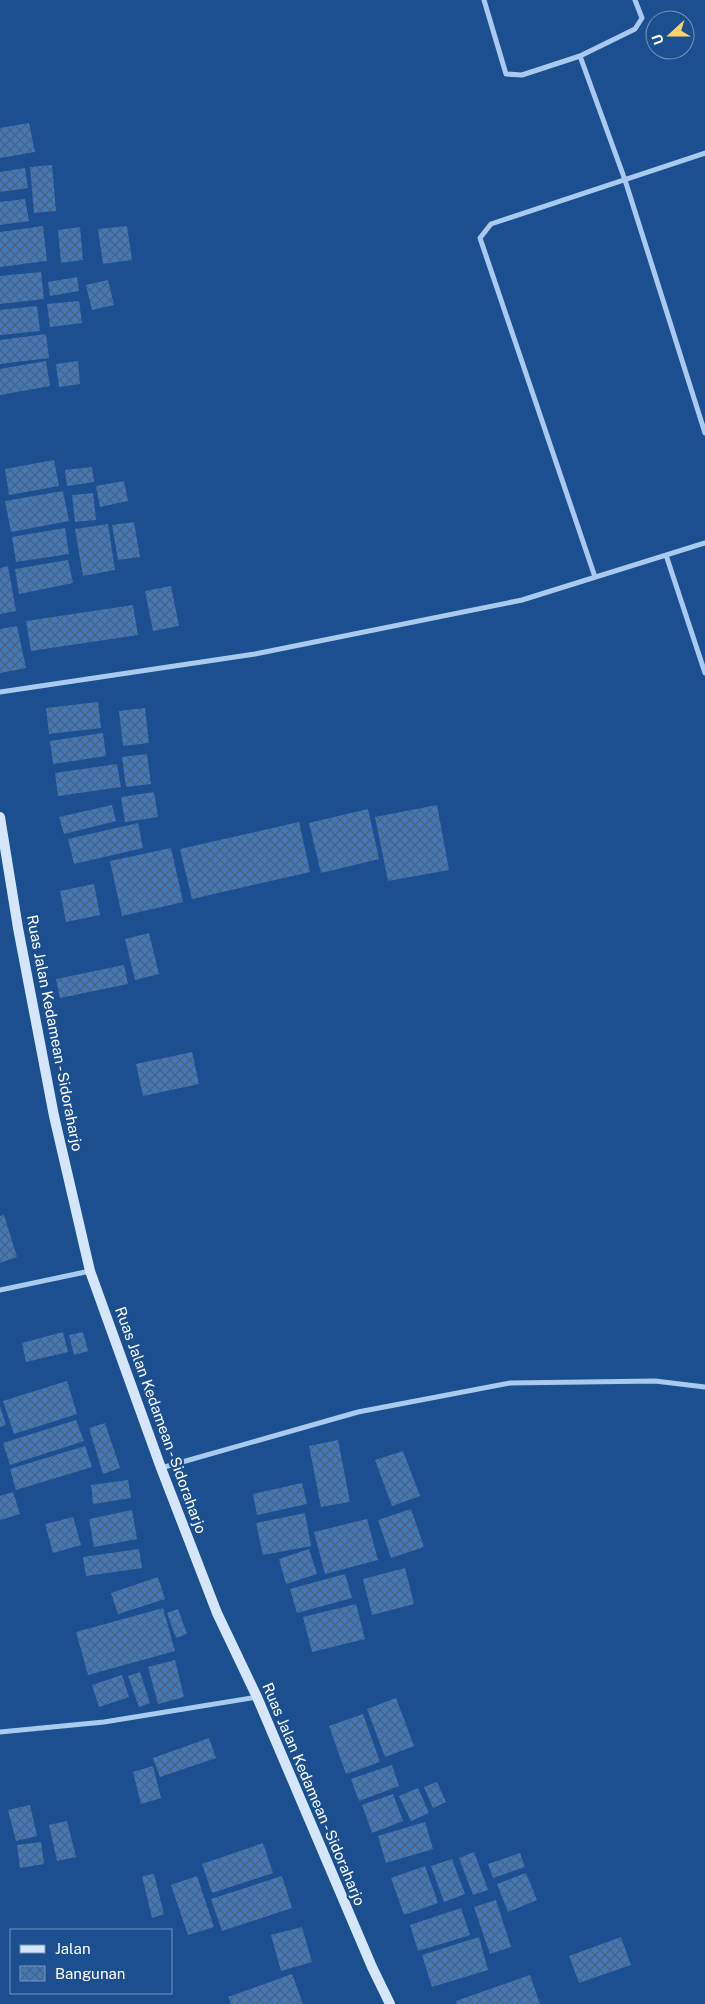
<svg xmlns="http://www.w3.org/2000/svg" width="705" height="2004" font-family="'Public Sans',sans-serif">
<style>
.building{fill:url(#building-cross-hatch)}
.lines{fill:none;stroke-linecap:round;stroke-linejoin:round}
.minor{stroke:#a9c9ee;stroke-width:5}
.secondary{stroke:#d6e6fa;stroke-width:10}
.labels{text-anchor:middle;dominant-baseline:central;stroke-width:4.5;stroke-linejoin:round;paint-order:stroke}
.street-label{font-size:15px;fill:#fff;stroke:#1b4f8f}
</style>
<defs>
<pattern id="building-cross-hatch" width="8" height="8" patternUnits="userSpaceOnUse" patternTransform="scale(1.25)"><rect width="8" height="8" fill="#4478b7"/><path d="M0 0l8 8M0 8l8-8" fill="none" stroke="#486282"/></pattern>
</defs>
<rect width="100%" height="100%" fill="#1b4f8f"/>
<!-- building -->
<path class="building" d="M29 123 35 152 0 158V128Z
M52 165 56 211 34 213 30 167Z
M25 168 28 188 0 192V172Z
M25 199 29 221 0 225V202Z
M43 226 47 261 0 267V232Z
M127 226 132 260 103 264 98 229Z
M80 227 83 260 61 263 58 230Z
M41 272 44 299 0 304V276Z
M77 277 79 291 50 296 48 282Z
M108 280 114 305 92 310 86 285Z
M79 301 82 323 50 327 47 304Z
M37 306 40 331 0 335V310Z
M46 334 49 358 0 364V340Z
M46 361 50 386 0 395V369Z
M78 361 80 384 59 387 56 364Z
M54 460 59 486 9 495 5 469Z
M92 467 94 482 67 486 65 470Z
M124 481 128 501 100 507 96 486Z
M63 491 69 521 11 532 5 501Z
M93 493 96 520 75 522 72 495Z
M134 522 140 557 118 560 112 525Z
M108 524 115 570 83 576 75 529Z
M65 528 69 554 16 562 12 537Z
M68 560 73 583 19 594 15 569Z
M8 566 16 611 0 614V568Z
M171 586 179 626 153 631 145 591Z
M133 605 138 635 31 651 26 621Z
M17 626 26 668 0 673V629Z
M98 702 101 728 49 734 46 708Z
M145 708 149 743 123 746 119 711Z
M103 733 106 756 53 764 50 741Z
M147 754 151 784 126 787 122 757Z
M117 764 121 787 58 796 55 773Z
M154 792 158 817 125 822 121 797Z
M112 805 116 821 64 834 59 817Z
M437 805 449 870 388 881 375 817Z
M368 809 379 859 321 873 309 823Z
M299 822 310 872 192 899 180 849Z
M138 823 143 848 74 864 68 839Z
M171 848 183 902 122 916 110 861Z
M94 884 100 915 66 922 60 891Z
M149 933 159 974 135 980 125 939Z
M124 965 128 984 60 998 56 979Z
M192 1052 199 1084 143 1096 136 1064Z
M4 1215 17 1257 0 1263V1216Z
M63 1332 68 1352 26 1362 22 1343Z
M83 1332 88 1351 74 1355 69 1335Z
M67 1381 77 1414 14 1434 3 1401Z
M0 1406 6 1425 0 1427Z
M76 1420 84 1441 10 1465 3 1443Z
M105 1423 120 1468 103 1474 89 1428Z
M338 1440 350 1502 321 1507 309 1446Z
M85 1446 92 1467 16 1490 10 1469Z
M403 1451 420 1496 392 1506 375 1460Z
M128 1480 131 1498 93 1504 91 1485Z
M302 1483 307 1504 257 1515 253 1494Z
M13 1492 20 1514 0 1520V1496Z
M411 1509 424 1547 391 1558 378 1520Z
M132 1510 137 1539 94 1547 89 1519Z
M305 1513 311 1546 263 1555 256 1523Z
M73 1517 81 1545 53 1553 45 1524Z
M367 1519 378 1560 325 1574 314 1532Z
M139 1549 142 1568 86 1576 83 1557Z
M309 1549 317 1574 286 1584 279 1559Z
M405 1568 414 1604 372 1615 363 1579Z
M345 1574 352 1598 297 1613 290 1589Z
M158 1577 165 1599 118 1614 111 1593Z
M356 1604 365 1639 312 1652 303 1617Z
M163 1608 175 1651 88 1675 76 1632Z
M178 1609 187 1634 176 1638 167 1613Z
M175 1660 184 1697 158 1704 148 1667Z
M140 1672 150 1703 139 1707 128 1676Z
M122 1675 129 1697 99 1707 92 1685Z
M396 1698 414 1746 385 1757 367 1709Z
M363 1714 380 1762 346 1774 329 1726Z
M209 1738 216 1758 160 1777 153 1758Z
M392 1765 399 1786 359 1801 351 1779Z
M153 1766 161 1798 141 1804 133 1772Z
M437 1782 446 1802 433 1808 424 1787Z
M418 1788 429 1813 411 1821 399 1796Z
M393 1794 403 1821 372 1833 362 1805Z
M30 1805 37 1836 16 1841 8 1810Z
M67 1821 76 1857 57 1861 49 1825Z
M425 1822 433 1849 386 1863 378 1836Z
M41 1842 44 1864 20 1868 17 1845Z
M263 1843 273 1873 212 1893 202 1864Z
M474 1852 488 1890 473 1895 459 1858Z
M520 1853 525 1867 493 1878 488 1864Z
M452 1859 465 1894 444 1902 431 1866Z
M425 1866 438 1903 404 1915 391 1878Z
M526 1873 537 1900 508 1912 497 1884Z
M154 1874 164 1914 152 1918 142 1876Z
M197 1876 214 1927 188 1935 171 1885Z
M282 1876 292 1908 222 1931 211 1899Z
M496 1900 511 1947 490 1954 474 1907Z
M461 1908 470 1935 418 1951 410 1925Z
M302 1927 312 1962 281 1971 271 1935Z
M479 1937 488 1970 432 1987 422 1955Z
M621 1937 631 1965 579 1983 569 1956Z
M292 1974 303 2004H231L228 1997Z
M530 1975 540 2004H457L456 2001Z"/>
<g class="lines">
<!-- minor -->
<path class="minor" d="M484 0 506 74 522 75 580 56 625 180 705 433
M580 56 635 29 642 18 635 0
M666 555 705 673
M595 577 480 238 491 224 705 153
M0 692 255 654 522 600 705 543
M0 1290 90 1271
M161 1468 358 1412 510 1383 655 1381 705 1387
M0 1732 104 1722 257 1697"/>
<!-- secondary -->
<path class="secondary" d="M0 817 18 928 54 1116 90 1271 161 1468 217 1613 257 1697 372 1967 390 2004"/>
</g>
<g class="labels">
<!-- street labels -->
<g class="street-label">
<text transform="translate(55 1033) rotate(79)">Ruas Jalan Kedamean - Sidoraharjo</text>
<text transform="translate(161 1420) rotate(70)">Ruas Jalan Kedamean - Sidoraharjo</text>
<text transform="translate(314 1794) rotate(67)">Ruas Jalan Kedamean - Sidoraharjo</text>
</g>
</g>
<!-- legend -->
<rect x="10" y="1929" width="162" height="65" fill="#1b4f8f" stroke="#7695bc"/>
<rect x="20" y="1945" width="25" height="8" fill="#d6e6fa" stroke="#7695bc"/>
<text x="55" y="1954" font-size="15" fill="#ffffff">Jalan</text>
<rect x="20" y="1966" width="25" height="15" fill="url(#building-cross-hatch)" stroke="#7695bc"/>
<text x="55" y="1979" font-size="15" fill="#ffffff">Bangunan</text>
<!-- north arrow -->
<g transform="translate(670 35) rotate(249)"><circle r="24" fill="#1b4f8f" stroke="#7695bc"/>
<path d="M0-4L9 19L0 12L-9 19Z" fill="#ffd166"/>
<text y="-8" font-size="14" font-weight="bold" text-anchor="middle" fill="#ffffff">U</text>
</g>
</svg>
